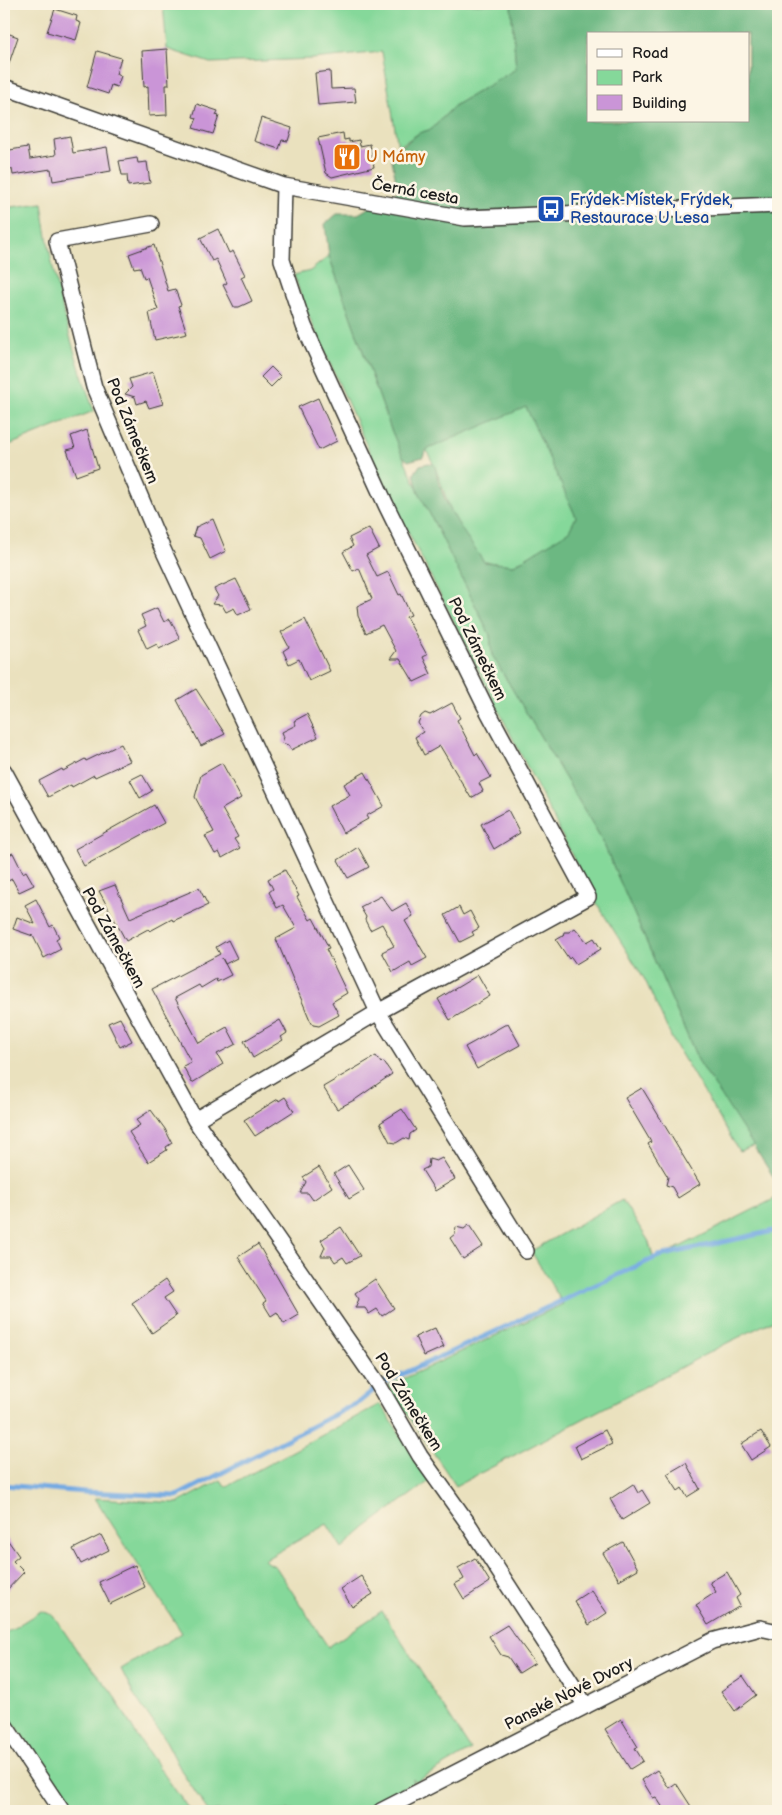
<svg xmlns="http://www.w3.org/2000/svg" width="782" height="1815" font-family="'Balsamiq Sans',sans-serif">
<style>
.green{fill:#85d89a;stroke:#507a5b}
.forest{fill:#6cb882;stroke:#446a4f;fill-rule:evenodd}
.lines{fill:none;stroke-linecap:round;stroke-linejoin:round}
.stream{stroke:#74aae2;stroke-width:5}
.building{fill:#ca95d7}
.minor-casing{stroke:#3b3a34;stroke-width:18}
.minor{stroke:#fff;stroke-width:15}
.labels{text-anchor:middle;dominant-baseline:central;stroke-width:5;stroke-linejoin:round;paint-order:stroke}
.food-label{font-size:16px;fill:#c56008;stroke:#fcf5e5;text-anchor:start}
.street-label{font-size:16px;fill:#1c1c1c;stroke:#fcf5e5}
.transit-label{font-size:16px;fill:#164399;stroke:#fcf5e5;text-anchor:start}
</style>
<rect width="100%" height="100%" fill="#fcf5e5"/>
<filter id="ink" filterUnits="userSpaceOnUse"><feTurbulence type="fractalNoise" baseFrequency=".02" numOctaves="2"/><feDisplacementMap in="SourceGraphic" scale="10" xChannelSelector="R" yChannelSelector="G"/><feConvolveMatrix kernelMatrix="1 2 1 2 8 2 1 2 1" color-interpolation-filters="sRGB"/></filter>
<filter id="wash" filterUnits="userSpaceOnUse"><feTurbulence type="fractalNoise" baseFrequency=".0096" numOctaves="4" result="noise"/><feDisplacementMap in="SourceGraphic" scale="20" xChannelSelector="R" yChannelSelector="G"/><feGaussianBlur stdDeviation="1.12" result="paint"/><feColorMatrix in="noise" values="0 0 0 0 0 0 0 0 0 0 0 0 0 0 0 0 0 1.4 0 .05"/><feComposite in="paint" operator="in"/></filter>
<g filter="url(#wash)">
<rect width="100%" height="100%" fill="#eae1be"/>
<!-- green -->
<path class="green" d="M163 4H511L516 69 454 106 432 129 419 133 398 147 382 52 312 59 210 63 167 49Z
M42 203C51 273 70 344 94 411L9 445 4 426V208Z
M329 256 390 427 418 490 490 635 492 655 601 838 698 1060 755 1145 739 1151 672 1039 645 980 594 899 382 480 304 305 294 275 310 271Z
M526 406 576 517 570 531 514 565 484 562C474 548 462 534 455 519 444 497 439 471 426 450Z
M778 1197V1318L727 1343 456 1486 388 1386 563 1304 531 1251 622 1200 648 1240 654 1260Z
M380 1404 431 1480 366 1527 342 1548 327 1524 264 1560 276 1567 328 1647 382 1611 471 1750 416 1782 413 1779V1783L359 1811H208L183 1774 165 1739 134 1695 121 1669 182 1633 95 1498 178 1503 221 1480 226 1487Z
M41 1611 53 1615 76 1649 112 1692 137 1736 190 1811H72L50 1778 42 1761 4 1711V1634Z"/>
<!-- forest -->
<path class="forest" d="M511 4H778V1184L698 1060 601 838 492 655 490 635 418 490 414 474 420 465 429 463 435 465C440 501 464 533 484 562L514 565 569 531 576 517 526 407 426 450 423 457 408 461 402 455 390 427 329 256 325 224 337 214H358L398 191 391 155 419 133 432 129 454 106 516 69ZM588 34H748V121H588Z"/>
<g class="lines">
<!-- stream -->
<path class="stream" d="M4 1485 84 1492 177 1496 359 1402 381 1384 659 1256 778 1230"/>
</g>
<g id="blocks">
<!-- building -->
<path class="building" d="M55 9 77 16 76 21 81 23 76 40 47 32Z
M4 32 18 37 6 72 4 71Z
M167 49 169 85H166L167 115 149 116 148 86 144 87 142 51Z
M97 51 121 58 116 74 121 76 117 87 111 85 108 94 87 87Z
M330 71 331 89 354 88 356 102 318 105 315 73Z
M197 104 218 111 216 115 219 116 213 134 193 128 197 118 193 117Z
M261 118 292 128 288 141 282 140 279 149 254 141Z
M343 133 344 140 349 139V142L359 140 360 146 370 144 374 167 332 177 326 173 318 138Z
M70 136 73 153 107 147 111 171 53 181 51 169 13 175 12 169 4 171V151L28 147 30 159 56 155 54 139Z
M137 158 138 163 147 162 150 183 128 186 127 175H122L119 161Z
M218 229 229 253 233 251 245 275 241 277 252 301 239 307H234L223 285 227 283 216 259 212 261 200 238Z
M154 245 168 291 175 289 181 305 178 306 187 333 155 340 149 313 158 310 147 277 144 278 140 267 134 268 129 254Z
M271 367 281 377 271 387 261 377Z
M153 372 163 404 149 408 146 401 137 404 135 397 125 394 132 387 129 379Z
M318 398 337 441 319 450 298 407Z
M87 430 98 468 76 476 67 450 75 448 71 436Z
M213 519 226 551 210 559 200 538 193 536 196 527Z
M369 528 379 548 366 555 377 577 388 572 399 595 401 594 411 615 406 617 427 655 423 657 431 674 414 682 400 659H390L396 651 382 625 366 633 358 616 357 606 372 599 359 568 353 571 343 552 353 546 349 538Z
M236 579 251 609 238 615 234 608 226 612 222 605 212 604 218 596 214 589Z
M157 608 164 622 170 619 180 639 159 649 157 644 147 649 138 630 146 626 141 615Z
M305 619 330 671 309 681 299 659 289 664 283 651 289 647 281 632Z
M196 689 225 734 201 746 177 700Z
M452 703 460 718 457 720 475 755 477 753 491 777 479 783 483 791 471 798 440 746 424 755 415 737 423 732 418 723 421 716 425 713 430 715Z
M307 714 318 737 291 750 288 745 282 743 284 737 282 732 296 725 294 721Z
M121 744 130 761 95 777 94 775 72 787 71 785 48 797 39 781 62 769 63 771 85 759 86 761Z
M222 763 241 798 222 809 238 837 234 839 240 848 222 858 219 852 215 854 205 836 214 832 195 797 201 775Z
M365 772 384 806 366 816 368 819 343 833 329 806 350 795 344 784Z
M142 774 152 791 140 798 130 780Z
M154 805 164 823 84 866 75 849Z
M508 810 520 833 494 849 481 824Z
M358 847 369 867 348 878 338 860Z
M13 853 23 873 26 871 34 885 19 892 12 879 4 883V857Z
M285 870 299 896 297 897 310 920 313 918 329 948 326 949 347 993 332 1002 339 1015 319 1026 313 1025 310 1020 276 939 296 928 283 905 277 908 269 892 273 889 268 879Z
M115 885 130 918 199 888 208 905 173 921 172 919 150 931 148 929 126 941 99 891Z
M381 896 392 911 406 903 413 916 405 921 427 958 412 966 410 962 393 972 382 952 394 946 382 924 370 930 365 920 366 917 360 907Z
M36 899 50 927 53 925 59 937 56 939 61 949 44 958 33 936 13 929 17 917 35 924 25 905Z
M459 907 463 915 470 911 479 928 472 932 474 935 460 942 445 915Z
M575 928 587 942 594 938 601 949 576 964 571 957 569 959 556 940 563 936 564 932H569Z
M228 940 237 958 225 964 222 958 231 975 217 982 216 979 201 988 199 985 175 998 199 1043 227 1027 236 1044 217 1054 223 1064 192 1083 183 1066 191 1062 152 989 220 954 216 947Z
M478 975 490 996 450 1020 438 999Z
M120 1018 132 1041 120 1047 108 1023Z
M280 1020 287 1033 281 1037 283 1040 253 1058 244 1041Z
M508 1023 520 1045 477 1069 465 1047Z
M376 1056 381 1063 383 1061 392 1074 356 1099 337 1109 323 1087Z
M642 1088 700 1184 678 1198 672 1187 666 1185 668 1177 648 1144 651 1142 625 1098Z
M285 1097 294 1111 255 1136 244 1120 278 1099 279 1101Z
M402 1109 416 1130 410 1134 409 1140 404 1138 396 1143 390 1142 380 1123Z
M151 1110 165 1129 172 1143 166 1147 167 1150 148 1162 129 1132 140 1125 136 1120Z
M442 1158 455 1179 435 1191 422 1170 428 1167 429 1159 436 1161Z
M348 1165 364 1190 349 1199 334 1174Z
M319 1167 332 1187 313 1200 308 1193H300L306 1182 303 1177Z
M469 1225 483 1246 463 1259 450 1238 455 1234 456 1227 464 1229Z
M341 1227 360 1256 347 1263 343 1257 335 1262 331 1256H321L325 1247 321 1240Z
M258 1244 299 1315 284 1324 277 1312 271 1316 263 1303 266 1301 238 1257Z
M375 1279 394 1308 382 1316 377 1309 369 1314 365 1308H355L359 1299 355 1293Z
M165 1280 173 1292 164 1298 176 1316 152 1333 132 1303Z
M435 1328 444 1347 424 1356 415 1337Z
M605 1430 612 1444 581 1459 575 1446Z
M761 1431 771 1447 751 1460 741 1444Z
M686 1463 700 1489 687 1497 682 1488 678 1491 667 1474Z
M633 1484 638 1493 642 1490 650 1503 622 1520 610 1499Z
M4 1535 19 1556 13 1561 24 1572 4 1593Z
M101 1535 109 1550 81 1564 73 1549Z
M623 1542 638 1569 619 1580 603 1553Z
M475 1558 490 1582 464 1599 455 1584 464 1579 458 1568Z
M135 1565 145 1587 110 1604 99 1582Z
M727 1572 740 1595 736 1598 740 1606 708 1625 696 1605 716 1592 710 1582Z
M361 1576 373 1594 352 1607 341 1589Z
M591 1590 607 1613 589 1625 574 1601Z
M507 1625 535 1663 519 1673 508 1657 501 1655 489 1636Z
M743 1676 756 1695 735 1711 721 1691Z
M621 1719 638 1747 635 1748 643 1761 630 1769 605 1729Z
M657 1770 669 1788 676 1783 694 1811H665L656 1797 653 1798 642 1780Z"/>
</g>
</g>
<g filter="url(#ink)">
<use href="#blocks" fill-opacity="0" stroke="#3b3a34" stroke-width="1"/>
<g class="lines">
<defs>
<path id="minor" d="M4 87 284 186 465 218 778 205
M151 224 57 241 94 387 159 541 378 1012 526 1251
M4 771 195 1120 378 1384 420 1456 467 1522 586 1706
M195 1120 378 1012 588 897 485 706 386 505 304 326 282 260 284 186
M4 1724 62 1811
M381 1811 712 1641 760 1628 778 1632"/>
</defs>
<!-- minor casing -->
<use href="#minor" class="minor-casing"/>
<!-- minor -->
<use href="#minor" class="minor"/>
</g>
</g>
<!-- icons -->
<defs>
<symbol id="restaurant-square" viewBox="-11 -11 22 22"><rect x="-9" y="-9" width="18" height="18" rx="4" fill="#e8710a" stroke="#fcf5e5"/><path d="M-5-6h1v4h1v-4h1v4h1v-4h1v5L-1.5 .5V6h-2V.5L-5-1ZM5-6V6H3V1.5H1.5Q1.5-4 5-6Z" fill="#fff"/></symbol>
<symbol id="bus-square" viewBox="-11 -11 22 22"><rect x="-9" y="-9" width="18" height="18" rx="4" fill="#1a4fb4" stroke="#fcf5e5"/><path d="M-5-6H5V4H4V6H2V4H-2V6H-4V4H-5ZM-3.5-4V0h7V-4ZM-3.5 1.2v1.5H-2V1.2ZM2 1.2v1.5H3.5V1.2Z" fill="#fff"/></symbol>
</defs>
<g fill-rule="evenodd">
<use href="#restaurant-square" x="331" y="141" width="32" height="32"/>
<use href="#bus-square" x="535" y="193" width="32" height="32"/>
</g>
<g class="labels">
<!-- food labels -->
<g class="food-label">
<text x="366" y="157">U Mámy</text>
</g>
<!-- street labels -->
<g class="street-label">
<text transform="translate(415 192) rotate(10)">Černá cesta</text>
<text transform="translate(132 431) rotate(68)">Pod Zámečkem</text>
<text transform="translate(477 649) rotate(64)">Pod Zámečkem</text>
<text transform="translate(113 938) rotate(61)">Pod Zámečkem</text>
<text transform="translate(408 1402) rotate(58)">Pod Zámečkem</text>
<text transform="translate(569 1694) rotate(-27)">Panské Nové Dvory</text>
</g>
<!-- transit labels -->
<g class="transit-label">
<text x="570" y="200">Frýdek-Místek, Frýdek,<tspan x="570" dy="18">Restaurace U Lesa</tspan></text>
</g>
</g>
<!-- margin -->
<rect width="782" height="1815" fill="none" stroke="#fcf5e5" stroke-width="20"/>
<!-- legend -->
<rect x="587" y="32" width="162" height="90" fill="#fcf5e5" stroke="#a29e95"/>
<rect x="597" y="49" width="25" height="8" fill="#ffffff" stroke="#a29e95"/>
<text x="632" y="58" font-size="15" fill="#1c1c1c">Road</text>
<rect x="597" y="70" width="25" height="15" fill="#85d89a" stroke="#a29e95"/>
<text x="632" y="82" font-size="15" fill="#1c1c1c">Park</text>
<rect x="597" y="95" width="25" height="15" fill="#ca95d7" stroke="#a29e95"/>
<text x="632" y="108" font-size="15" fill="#1c1c1c">Building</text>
</svg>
